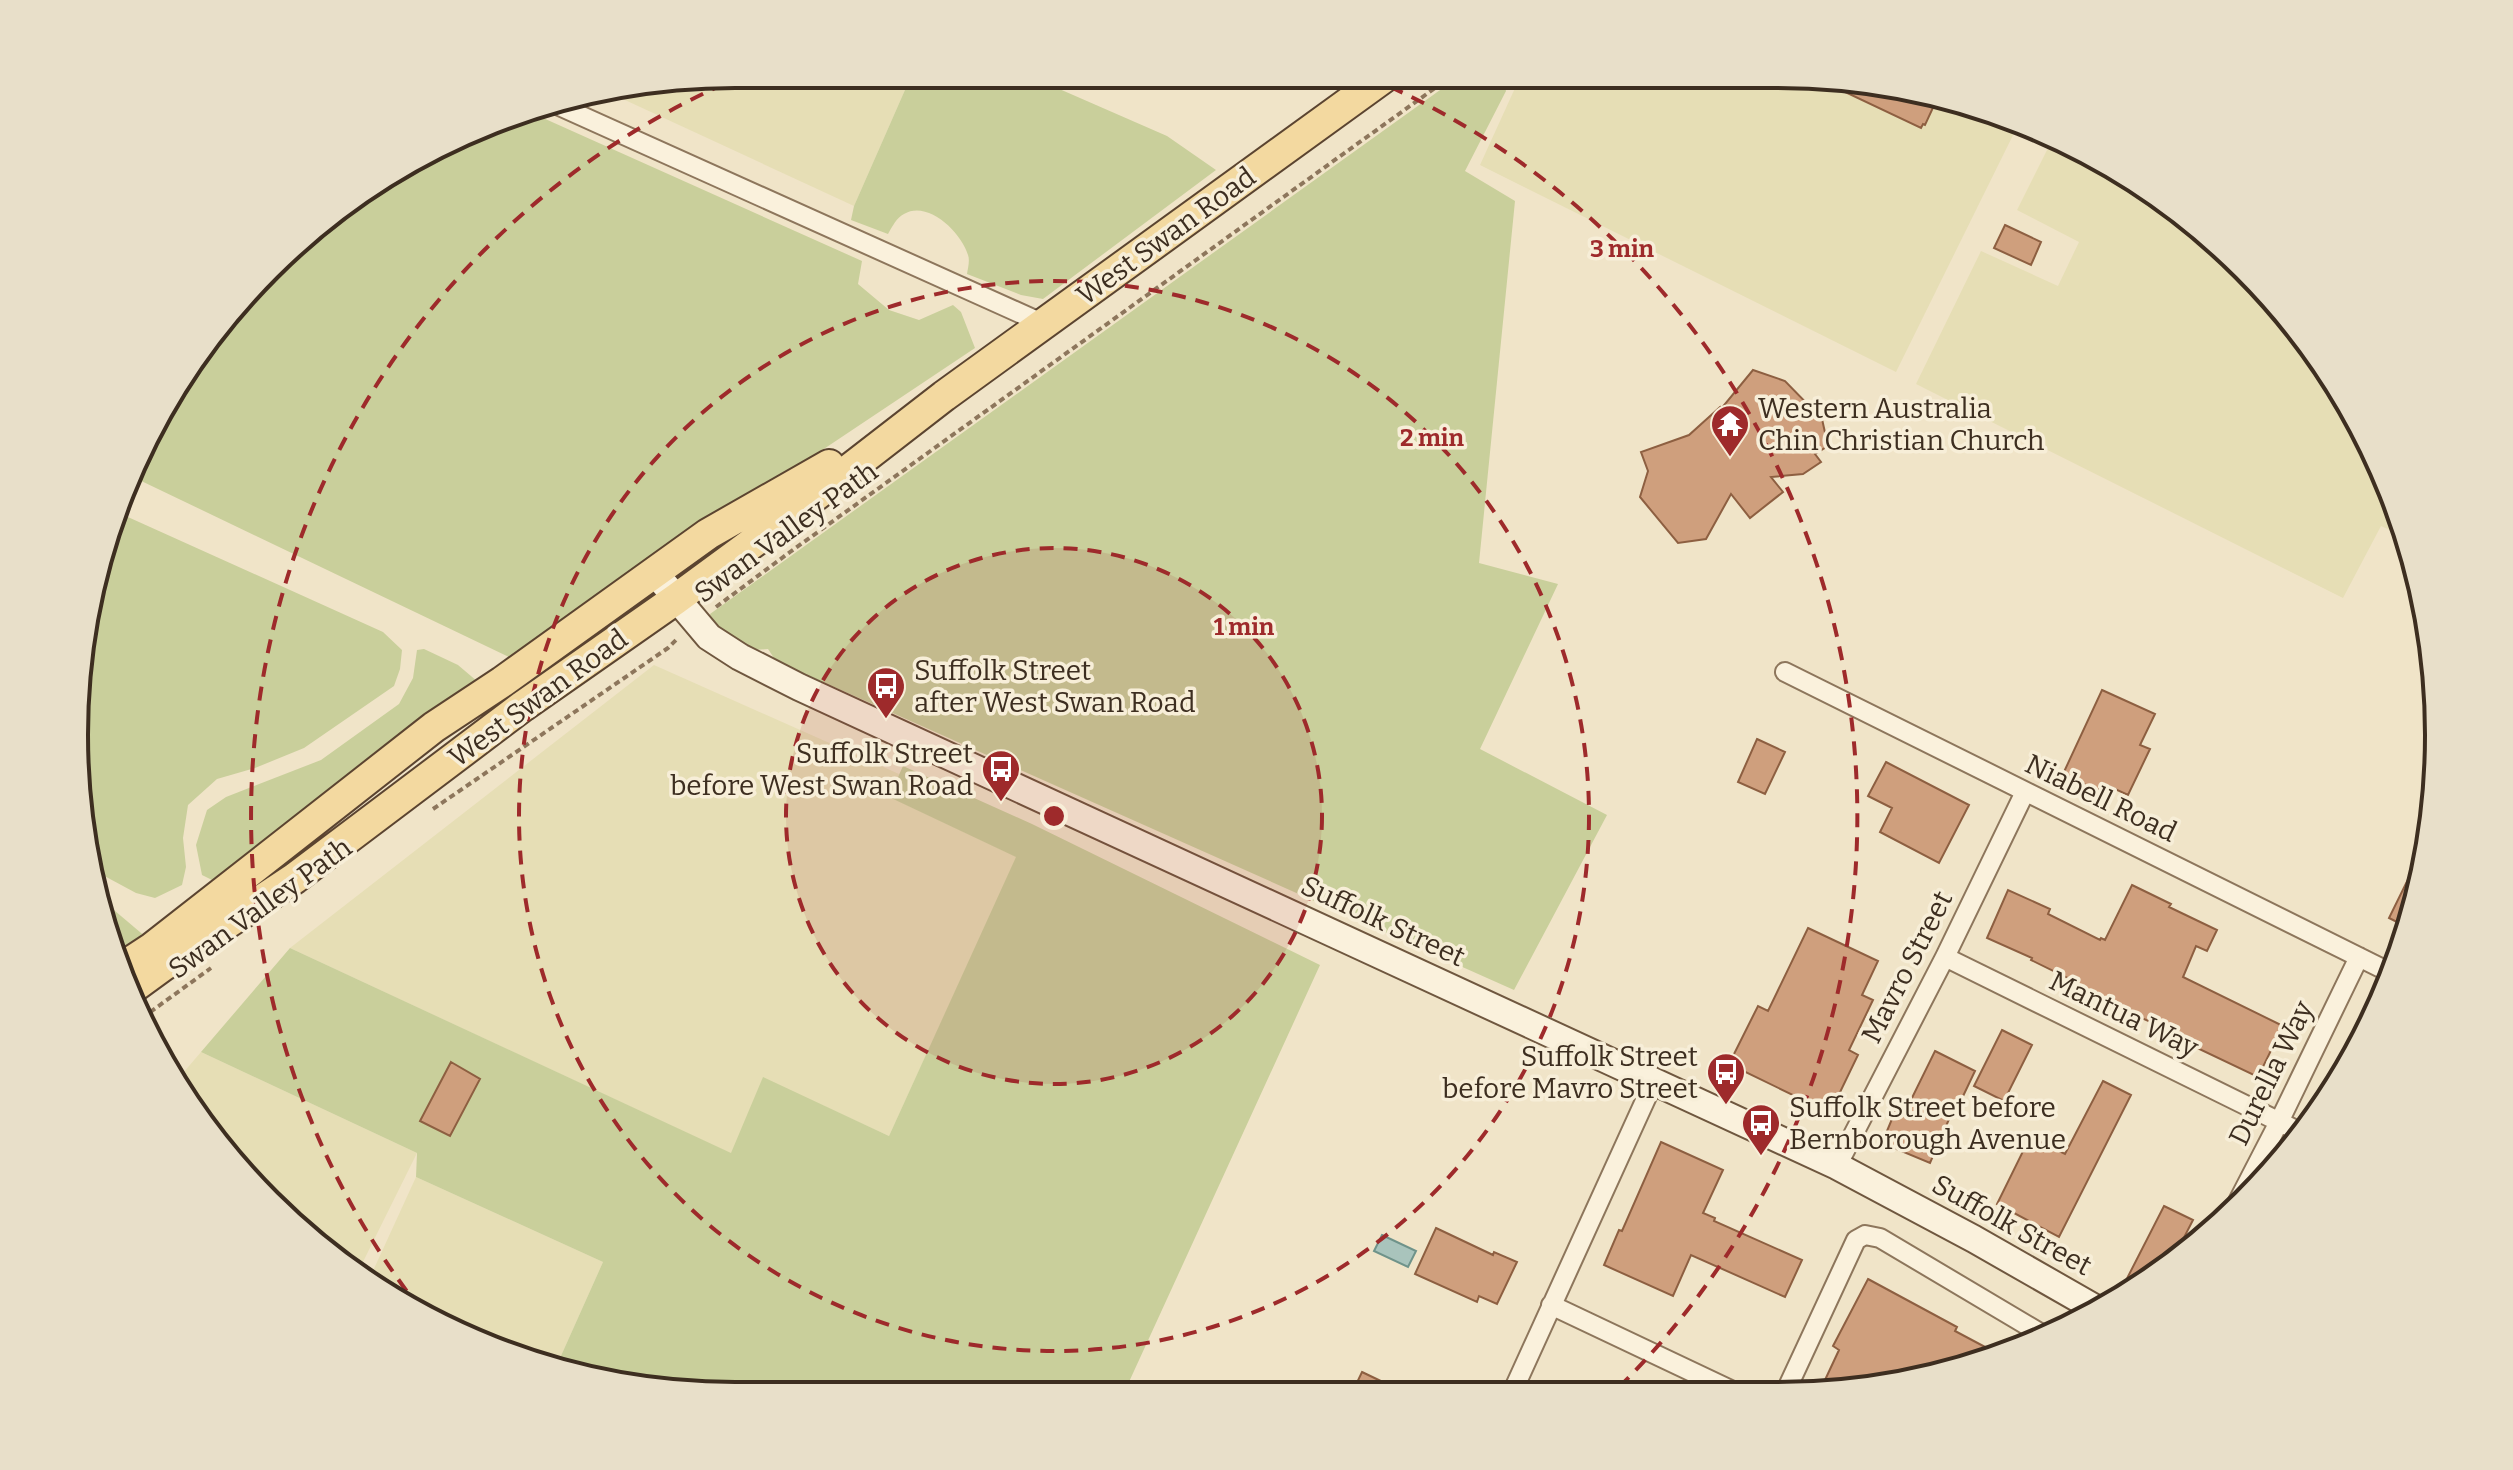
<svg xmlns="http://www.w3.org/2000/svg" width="2513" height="1470" font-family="Bitter,serif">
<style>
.farmland{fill:#e6deb5}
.green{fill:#c9cf9b}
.water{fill:#a9c4bc;stroke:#6f938a;stroke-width:2}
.building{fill:#cf9f7d;stroke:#8d5f41;stroke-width:2}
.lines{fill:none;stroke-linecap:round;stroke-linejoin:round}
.street-casing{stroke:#8d765c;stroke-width:22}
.secondary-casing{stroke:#6f573f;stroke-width:30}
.primary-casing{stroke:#5b4430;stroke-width:34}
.path{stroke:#8d765c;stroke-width:4;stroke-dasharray:6 4;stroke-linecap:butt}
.street{stroke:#faf1dc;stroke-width:18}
.secondary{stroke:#faf1dc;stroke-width:26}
.primary{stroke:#f3d9a0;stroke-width:30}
.ring{fill:none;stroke:#9e2a2b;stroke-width:4;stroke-dasharray:14 10}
.labels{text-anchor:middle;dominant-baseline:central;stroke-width:7;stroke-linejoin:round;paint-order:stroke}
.street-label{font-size:28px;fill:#3d2e20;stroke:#f7eed8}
.poi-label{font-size:28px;fill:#3d2e20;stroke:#f7eed8;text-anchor:start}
.rim{fill:none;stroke:#3d2e20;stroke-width:4}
.centre{fill:#9e2a2b;stroke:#f7eed8;stroke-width:4}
.ring-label{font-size:24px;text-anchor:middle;font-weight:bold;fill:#9e2a2b;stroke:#f7eed8;stroke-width:7;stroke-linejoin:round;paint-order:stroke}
</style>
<rect width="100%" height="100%" fill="#f0e4c8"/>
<!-- farmland -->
<path class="farmland" d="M735 74H912L854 206 612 94Z
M1521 75H1822L1991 109 2019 123 1896 372 1480 165Z
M2051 142 2152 191 2245 267 2327 367 2389 482 2405 537 2381 526 2343 598 1916 384 1981 251 2058 286 2079 242 2017 210Z
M654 665 899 774 890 797 1017 857 889 1136 763 1078 732 1154 290 948Z
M201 1052 417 1153 357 1274 211 1138 177 1080Z
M416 1177 603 1262 556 1367 522 1361 367 1284Z"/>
<!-- green -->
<path class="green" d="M912 74H1025L1167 136 1216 170 1043 299 1021 295 967 274C968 268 970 260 968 255 961 232 928 200 904 214 897 217 892 227 888 234L851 220 854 206Z
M1461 75H1501L1506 91 1465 171 1515 201 1479 563 1558 584 1480 749 1607 815 1514 990 776 661 768 649 753 650 712 624 710 614Z
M523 109 862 261 858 284 889 310 919 320 953 305 961 312 975 348 511 658 135 478 186 367 333 210Z
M119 513 383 632 402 650 400 669 394 686 304 748 255 768 217 779 188 805 183 838 186 867 182 885 155 898 136 893 97 872 75 778 97 563Z
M424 649 458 665 478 682 375 752 286 833 223 878 212 880 202 875 196 845 207 810 226 797 321 760 399 704 413 678 417 650Z
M903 766 1032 824 1320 965 1123 1395H691L556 1367 603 1262 416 1177 417 1153 201 1052 290 948 731 1153 763 1077 889 1136 1016 857 889 797Z
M105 904 108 905 147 938 117 955Z"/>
<!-- water -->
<path class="water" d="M1382 1235 1416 1251 1408 1267 1374 1251Z"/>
<!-- building -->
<path class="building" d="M1828 77 1878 87 1937 99 1925 125 1923 124 1921 128 1826 83Z
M2005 225 2041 242 2031 265 1994 248Z
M1753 370 1785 381 1822 419 1828 446 1815 454 1821 462 1803 474 1771 477 1783 492 1750 518 1731 494 1706 539 1678 543 1640 497 1648 471 1641 452 1689 435 1720 407 1721 409Z
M2102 690 2155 714 2140 745 2150 749 2128 795 2102 783 2098 791 2063 774Z
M1757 739 1785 752 1765 794 1738 782Z
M1886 762 1969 805 1939 863 1880 832 1892 808 1868 796Z
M2417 861 2426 865 2407 927 2389 918Z
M2132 885 2171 904 2169 907 2217 930 2207 951 2196 946 2183 977 2283 1026 2258 1077 2172 1036 2174 1032 2130 1013 2077 986 2078 983 2031 960 2032 958 1987 938 2008 890 2050 909 2048 914 2100 940 2101 938 2105 940Z
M1808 928 1878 961 1862 995 1873 1000 1849 1050 1858 1055 1830 1113 1729 1064 1758 1006 1768 1011Z
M2002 1030 2032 1045 2004 1101 1974 1086Z
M1935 1051 1975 1071 1956 1111 1953 1110 1930 1163 1882 1143 1899 1102 1908 1106Z
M451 1062 480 1079 450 1136 420 1121Z
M2103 1081 2131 1095 2059 1237 1997 1204 2030 1137 2065 1154Z
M1661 1142 1723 1170 1703 1213 1715 1218 1714 1221 1802 1260 1785 1297 1691 1255 1673 1296 1604 1265 1619 1230 1622 1231Z
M2164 1206 2193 1220 2174 1257 2115 1302Z
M1436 1228 1493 1255 1494 1252 1517 1262 1497 1304 1479 1296 1477 1302 1415 1274Z
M1868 1279 1957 1327 1955 1331 2002 1356 1990 1361 1818 1395 1839 1350 1833 1346Z
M1362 1372 1410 1395H1351Z"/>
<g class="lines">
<defs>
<path id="street" d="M555 104 1044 324
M1785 672 2393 974
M1945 957 2302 1133
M1837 1166 1945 957 2025 792
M2232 1213 2279 1122 2359 957
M1551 1305 1741 1395
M1511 1395 1654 1081
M1784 1395 1856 1240 1865 1235 1880 1238 2045 1336"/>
<path id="secondary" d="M655 573 709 637 740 657 799 687 1837 1166 1974 1239 2100 1311"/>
<path id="primary" d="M120 969 152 948 434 727 502 682 708 534 829 465
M127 992 164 965 295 878 523 706 676 599 789 516 944 396 1387 75"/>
</defs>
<!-- street casing -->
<use href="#street" class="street-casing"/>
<!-- secondary casing -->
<use href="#secondary" class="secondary-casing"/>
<!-- primary casing -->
<use href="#primary" class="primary-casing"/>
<!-- path -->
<path class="path" d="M716 607 790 552 1453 75
M433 809 668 648 678 638
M142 1018 211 968"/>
<!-- street -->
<use href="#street" class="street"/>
<!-- secondary -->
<use href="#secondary" class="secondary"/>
<!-- primary -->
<use href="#primary" class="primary"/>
</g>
<!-- distance rings -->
<circle cx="1054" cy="816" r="268" fill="#9e2a2b" fill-opacity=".12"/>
<g class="ring">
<circle cx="1054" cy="816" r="268"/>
<circle cx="1054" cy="816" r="535"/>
<path d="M421 1310A803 803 0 0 1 747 74M1368 77A803 803 0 0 1 1612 1394"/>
</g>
<!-- icons -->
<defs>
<symbol id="temple-pin" viewBox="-11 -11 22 30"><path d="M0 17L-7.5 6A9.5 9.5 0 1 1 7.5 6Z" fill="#9e2a2b" stroke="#f7eed8"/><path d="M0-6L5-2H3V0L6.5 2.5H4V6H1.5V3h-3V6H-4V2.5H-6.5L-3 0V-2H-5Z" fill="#fff"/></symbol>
<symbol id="bus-pin" viewBox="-11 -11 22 30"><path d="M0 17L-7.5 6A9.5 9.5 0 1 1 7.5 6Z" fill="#9e2a2b" stroke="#f7eed8"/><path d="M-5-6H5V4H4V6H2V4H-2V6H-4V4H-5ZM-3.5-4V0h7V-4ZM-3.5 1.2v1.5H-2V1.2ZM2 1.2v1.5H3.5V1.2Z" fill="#fff"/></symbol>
</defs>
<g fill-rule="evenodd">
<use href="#temple-pin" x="1708" y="402" width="44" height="60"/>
<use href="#bus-pin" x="864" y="664" width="44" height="60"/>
<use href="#bus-pin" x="979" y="747" width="44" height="60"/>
<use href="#bus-pin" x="1704" y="1050" width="44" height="60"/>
<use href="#bus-pin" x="1739" y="1101" width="44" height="60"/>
</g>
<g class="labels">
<!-- street labels -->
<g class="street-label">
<text transform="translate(1166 236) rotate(-36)">West Swan Road</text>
<text transform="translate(786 532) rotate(-36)">Swan Valley Path</text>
<text transform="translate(538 698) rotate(-36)">West Swan Road</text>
<text transform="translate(2101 798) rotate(26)">Niabell Road</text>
<text transform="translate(260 908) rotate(-36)">Swan Valley Path</text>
<text transform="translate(1383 921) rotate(25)">Suffolk Street</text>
<text transform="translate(1907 967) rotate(-63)">Mavro Street</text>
<text transform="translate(2124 1014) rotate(26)">Mantua Way</text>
<text transform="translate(2271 1073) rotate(-64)">Durella Way</text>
<text transform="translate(2012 1225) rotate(29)">Suffolk Street</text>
</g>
<!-- poi labels -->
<g class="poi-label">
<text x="1758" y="408">Western Australia<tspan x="1758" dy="32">Chin Christian Church</tspan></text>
<text x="914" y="670">Suffolk Street<tspan x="914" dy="32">after West Swan Road</tspan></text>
<text x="973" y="753" text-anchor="end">Suffolk Street<tspan x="973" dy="32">before West Swan Road</tspan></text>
<text x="1698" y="1056" text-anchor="end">Suffolk Street<tspan x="1698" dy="32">before Mavro Street</tspan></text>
<text x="1789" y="1107">Suffolk Street before<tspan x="1789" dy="32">Bernborough Avenue</tspan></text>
</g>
</g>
<!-- crop -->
<path d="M0 0H2513V1470H0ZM735 88H1778A647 647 0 0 1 2425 735V735A647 647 0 0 1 1778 1382H735A647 647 0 0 1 88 735V735A647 647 0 0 1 735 88Z" fill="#e8dfc9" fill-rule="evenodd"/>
<path class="rim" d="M735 88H1778A647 647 0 0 1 2425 735V735A647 647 0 0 1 1778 1382H735A647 647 0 0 1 88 735V735A647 647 0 0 1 735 88Z"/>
<circle cx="1054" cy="816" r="12" class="centre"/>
<g class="ring-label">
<text x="1622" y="257">3 min</text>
<text x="1432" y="446">2 min</text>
<text x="1244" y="635">1 min</text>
</g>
</svg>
